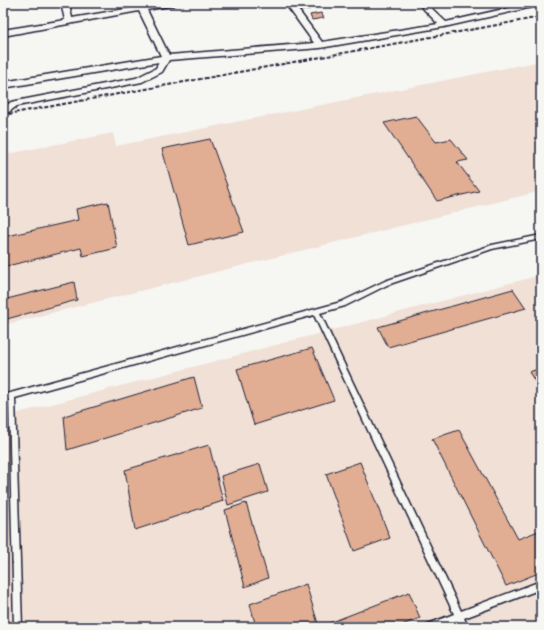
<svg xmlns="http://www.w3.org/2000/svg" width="544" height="630" font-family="Mynerve,sans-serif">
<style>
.built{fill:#f0e0d6}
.building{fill:#e1ae93;stroke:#22223b}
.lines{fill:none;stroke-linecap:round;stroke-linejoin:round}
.service-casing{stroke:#22223b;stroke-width:3}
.minor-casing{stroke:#22223b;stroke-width:3}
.service{fill:#f6f6f2;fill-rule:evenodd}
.minor{fill:#f6f6f2;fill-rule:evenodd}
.rail{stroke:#22223b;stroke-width:2;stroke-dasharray:4 2;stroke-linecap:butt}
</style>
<rect width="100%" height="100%" fill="#f6f6f2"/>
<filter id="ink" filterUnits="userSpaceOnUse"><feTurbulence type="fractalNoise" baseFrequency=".025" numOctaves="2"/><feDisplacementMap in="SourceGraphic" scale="8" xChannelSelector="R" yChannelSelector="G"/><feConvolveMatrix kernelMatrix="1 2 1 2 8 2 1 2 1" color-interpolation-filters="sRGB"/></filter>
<g filter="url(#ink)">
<!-- built -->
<path class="built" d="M541 61V191L3 325V155L113 133 116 146Z
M541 275V627H3V417Z"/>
<!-- building -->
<path class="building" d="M308 5 310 9 297 11 294 7Z
M321 13 324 18 312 20 310 15Z
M416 116 436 142 451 139 468 160 457 162 479 191 437 201 384 123Z
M210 139 244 232 189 245 162 149Z
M108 202 117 248 83 256 81 248 3 267V237L78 220 76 209Z
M74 282 77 300 3 320V300Z
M513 289 526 308 388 347 378 327Z
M312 348 334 400 254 425 237 369Z
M541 368V391L529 372Z
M194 377 202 408 67 450 64 416Z
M459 430 518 539 541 530V572L506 586 432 439Z
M209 445 223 501 135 530 125 470Z
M360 462 390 538 354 551 326 474Z
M260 464 268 492 228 505 221 476Z
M246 503 268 578 245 587 225 510Z
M306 584 319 627 409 592 420 618 397 627H256L250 604Z"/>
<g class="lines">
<defs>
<path id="service" d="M541 235V239L492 249 387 285 345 306 320 313 461 611 541 581V589L464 618 468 627H460L457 621 442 627H427L428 624 454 614 314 315 15 398 22 627H14L9 400 3 401V395L341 302 385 281 492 245Z"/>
<path id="minor" d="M61 3H69L72 18 137 7 135 3H143L144 6 161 3H178L174 5 147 10 169 55 314 43 285 3H293L322 42 438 24 418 3H426L446 22 530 3H541V5L444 27 320 48 169 60 162 72 142 82 17 106 3 116V108L11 102 136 78 156 68 159 62 3 88V82L161 56 139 11 3 36V30L65 20Z"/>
</defs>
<!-- service casing -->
<use href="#service" class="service-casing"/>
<!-- minor casing -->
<use href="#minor" class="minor-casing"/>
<!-- service -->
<use href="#service" class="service"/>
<!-- minor -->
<use href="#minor" class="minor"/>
<!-- rail -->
<path class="rail" d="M3 115 541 17"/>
</g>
</g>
<!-- margin -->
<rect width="544" height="630" fill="none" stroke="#f6f6f2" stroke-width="16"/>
<rect x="8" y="8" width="528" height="614" fill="none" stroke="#22223b" stroke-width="1.5" filter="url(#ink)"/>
</svg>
